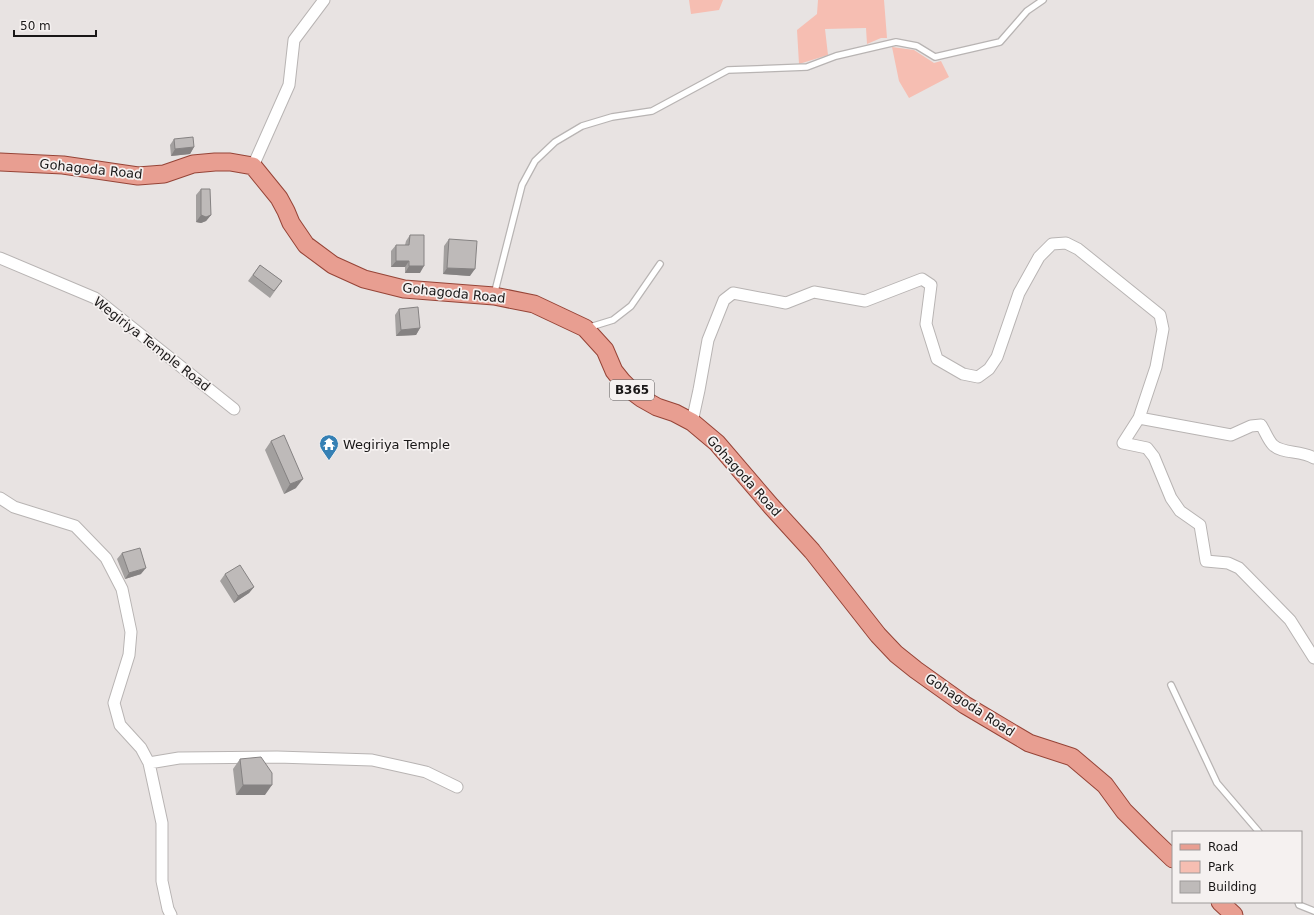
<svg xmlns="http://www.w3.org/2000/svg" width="1314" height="915" font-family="'DejaVu Sans',sans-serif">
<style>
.green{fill:#f6beb2}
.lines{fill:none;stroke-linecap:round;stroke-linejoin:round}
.service-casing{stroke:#b8b4b3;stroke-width:8}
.minor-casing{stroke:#b8b4b3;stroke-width:13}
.primary-casing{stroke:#964437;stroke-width:19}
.service{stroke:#fff;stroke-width:5.5}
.minor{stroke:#fff;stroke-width:11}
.primary{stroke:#e89e91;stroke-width:17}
.wall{fill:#a3a09f}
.shaded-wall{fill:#858282}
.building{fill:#bebab9;stroke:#858282}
.labels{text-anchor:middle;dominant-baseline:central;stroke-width:3.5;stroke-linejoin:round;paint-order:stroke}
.shield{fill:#f5f1f0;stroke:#5b5858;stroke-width:1}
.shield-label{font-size:12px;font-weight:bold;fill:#191717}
.street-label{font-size:13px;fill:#191717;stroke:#f5f1f0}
.poi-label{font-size:13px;fill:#191717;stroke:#f5f1f0;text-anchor:start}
</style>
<rect width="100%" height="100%" fill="#e8e3e2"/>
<!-- green -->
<path class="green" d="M689 0H723L719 10 691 14Z
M818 0H884L887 38H881L867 44 866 28 825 29 828 55 799 64 797 30 817 14Z
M892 47 914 50 934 63 941 61 949 77 909 98 899 81Z"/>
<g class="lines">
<defs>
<path id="service" d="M494 295 522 185 535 161 555 142 582 126 612 117 652 111 728 70 807 67 836 56 896 42 917 46 935 57 1000 42 1027 11 1043 0
M587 328 613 320 631 306 660 264
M1171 685 1217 783 1259 832
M1298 902 1299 905 1314 911"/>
<path id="minor" d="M253 166 289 85 294 40 324 0
M0 258 95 298 234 409
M1139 418 1231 435 1251 426 1261 425C1265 431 1268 440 1273 445 1282 454 1301 450 1314 458
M692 422 699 390 708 340 724 300 733 293 786 303 814 292 865 301 922 279 931 285 926 324 937 359 963 374 978 377 989 369 997 357 1019 293 1039 257 1052 244 1066 243 1078 249 1160 315 1163 329 1156 367 1139 418 1123 443 1147 448 1154 457 1171 498 1180 511 1200 525 1206 561 1228 563 1239 568 1290 620 1314 658
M0 498 14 507 75 526 106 558 122 589 131 632 129 655 114 703 120 725 141 748 149 763 162 823V881L168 909 171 915
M149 763 179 758 277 757 372 760 426 772 457 787"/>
<path id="primary" d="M0 162 63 165 138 176 164 174 193 164 215 162H230L253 166 279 198 286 211 291 223 306 245 333 265 364 279 404 289 494 296 534 304 585 328 605 350 614 371 622 381 633 392 641 398 657 407 675 413 692 422 717 443 771 506 812 551 878 635 896 654 916 670 965 705 1029 743 1072 757 1105 785 1124 811 1149 836 1173 859
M1220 902 1234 915"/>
</defs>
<!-- service casing -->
<use href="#service" class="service-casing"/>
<!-- minor casing -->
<use href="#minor" class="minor-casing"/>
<!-- primary casing -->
<use href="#primary" class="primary-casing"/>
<!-- service -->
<use href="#service" class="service"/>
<!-- minor -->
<use href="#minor" class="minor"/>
<!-- primary -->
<use href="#primary" class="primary"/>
</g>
<!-- wall -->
<path class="wall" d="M174 139 194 147 190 154 171 156 170 145Z
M201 189 211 215 206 221 201 223 196 222V195Z
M410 235 420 273H405V267H391V251L396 245H405L406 241Z
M449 239 470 276 443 274 444 246Z
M260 265 282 281 270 298 248 281Z
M399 309 420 328 416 335 396 336 395 315Z
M271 441 296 488 284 494 265 450Z
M122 553 141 574 125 579 117 559Z
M225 574 254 587 249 593 234 603 220 581Z
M240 759 265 795H236L233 769Z"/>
<!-- shaded-wall -->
<path class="shaded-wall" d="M194 147 190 154 171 156 175 149Z
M201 215H211L206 221 201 223 196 222Z
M396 261H409L405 267H391Z
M409 266H424L420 273H405Z
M447 268 475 269 470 276 443 274Z
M420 328 416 335 396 336 401 330Z
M303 479 296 488 284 494 290 484Z
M146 568 141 574 125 579 129 573Z
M254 587 249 593 234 603 238 596Z
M243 785H272L265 795H236Z"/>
<!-- building -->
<path class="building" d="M193 137 194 147 175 149 174 139Z
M201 189H210L211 215 206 217 201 215Z
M410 235H424V266H409V261H396V245H409Z
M449 239 477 241 475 269 447 268Z
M260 265 282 281 274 291 253 275Z
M418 307 420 328 401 330 399 309Z
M284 435 303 479 290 484 271 441Z
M140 548 146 568 129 573 122 553Z
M240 565 254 587 238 596 225 574Z
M261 757 272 773V785H243L240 759Z"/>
<!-- icons -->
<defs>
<symbol id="temple-pin" viewBox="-11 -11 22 30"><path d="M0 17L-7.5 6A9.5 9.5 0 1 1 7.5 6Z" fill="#3580b4" stroke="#f5f1f0"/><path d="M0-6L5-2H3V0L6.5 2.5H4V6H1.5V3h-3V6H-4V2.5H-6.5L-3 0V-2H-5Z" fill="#fff"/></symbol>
</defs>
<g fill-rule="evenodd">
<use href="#temple-pin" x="318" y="433" width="22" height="30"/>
</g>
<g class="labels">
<!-- shield labels -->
<rect class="shield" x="610" y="380" width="44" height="20" rx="3"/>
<g class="shield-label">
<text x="632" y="390">B365</text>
</g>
<!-- street labels -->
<g class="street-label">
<text transform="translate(91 169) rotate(6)">Gohagoda Road</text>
<text transform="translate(454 293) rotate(6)">Gohagoda Road</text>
<text transform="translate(152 344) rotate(38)">Wegiriya Temple Road</text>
<text transform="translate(744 476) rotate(48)">Gohagoda Road</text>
<text transform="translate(970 705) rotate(33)">Gohagoda Road</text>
</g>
<!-- poi labels -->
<g class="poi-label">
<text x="343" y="444">Wegiriya Temple</text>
</g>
</g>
<!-- legend -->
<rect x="1172" y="831" width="130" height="72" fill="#f5f1f0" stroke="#9d9a99"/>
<rect x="1180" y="844" width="20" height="6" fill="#e89e91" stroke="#9d9a99"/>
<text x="1208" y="851" font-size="12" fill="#191717">Road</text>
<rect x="1180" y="861" width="20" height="12" fill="#f6beb2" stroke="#9d9a99"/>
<text x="1208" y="871" font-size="12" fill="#191717">Park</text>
<rect x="1180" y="881" width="20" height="12" fill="#bebab9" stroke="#9d9a99"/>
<text x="1208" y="891" font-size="12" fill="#191717">Building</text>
<!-- scale -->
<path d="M14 30v6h82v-6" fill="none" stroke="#191717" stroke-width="2"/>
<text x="20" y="30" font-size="12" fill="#191717" stroke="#f5f1f0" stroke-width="3" paint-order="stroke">50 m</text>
</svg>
